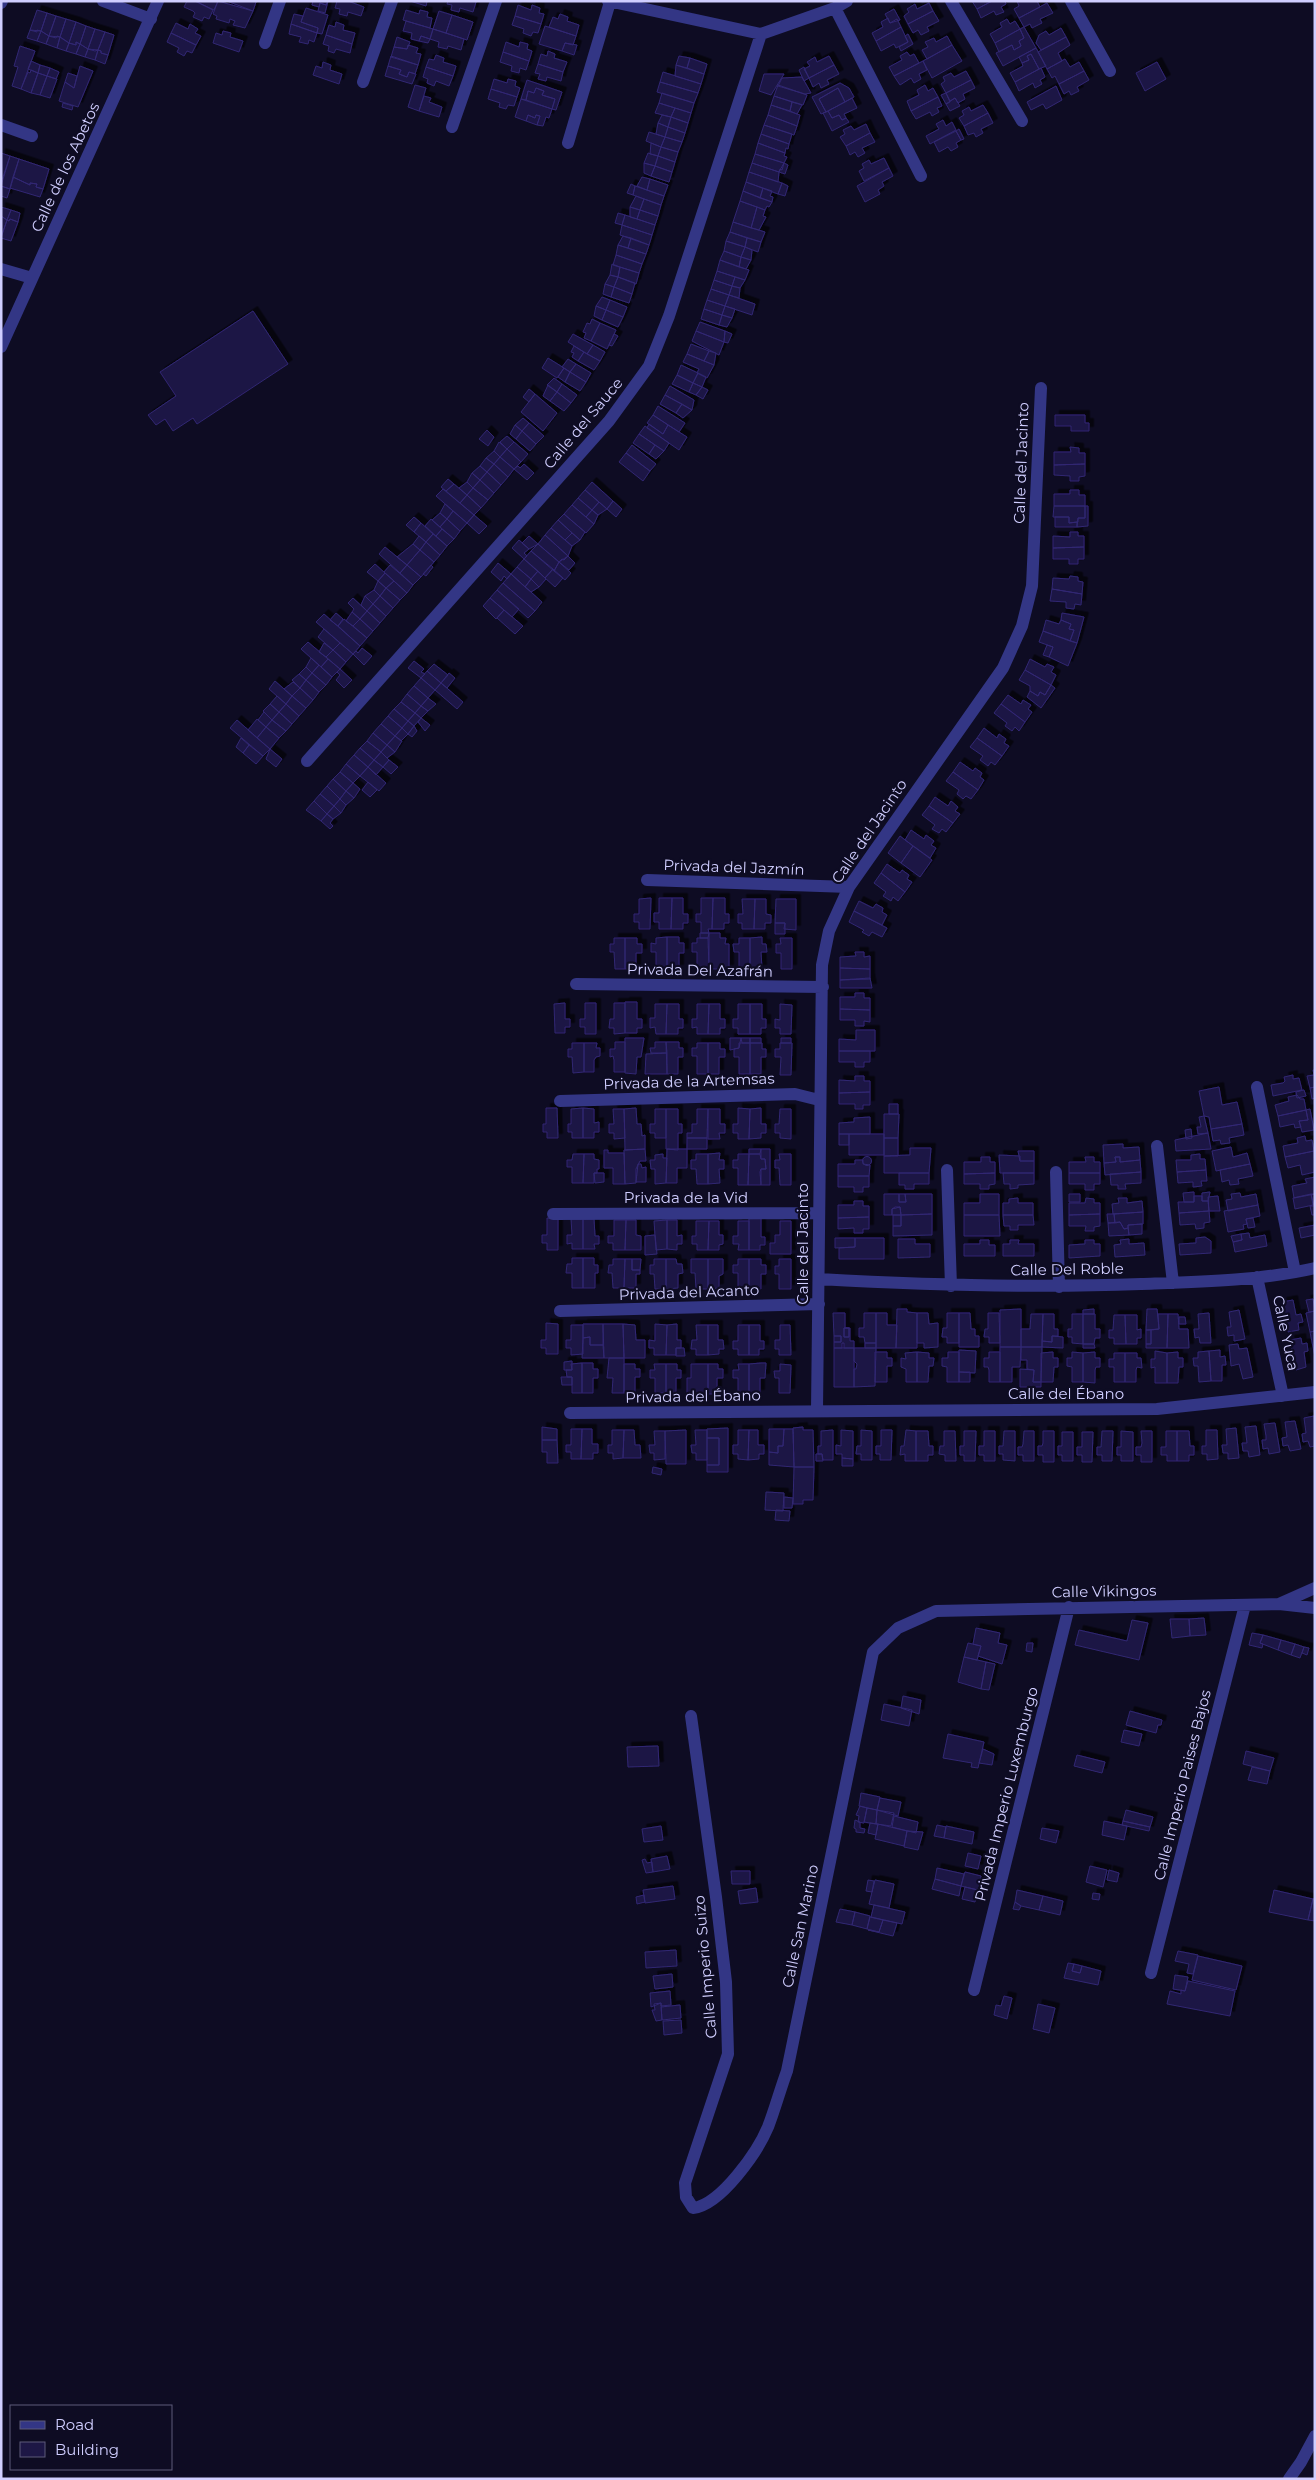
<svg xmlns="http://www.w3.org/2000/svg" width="1316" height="2480" font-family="Montserrat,sans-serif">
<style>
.building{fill:#1d1745;stroke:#312773;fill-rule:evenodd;filter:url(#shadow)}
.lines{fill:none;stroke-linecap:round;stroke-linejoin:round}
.street{stroke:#333685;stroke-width:12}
.labels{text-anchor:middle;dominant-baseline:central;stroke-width:4.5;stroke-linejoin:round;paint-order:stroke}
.street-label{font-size:15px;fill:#d0ceff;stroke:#0e0c23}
</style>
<defs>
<filter id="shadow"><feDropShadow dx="4.5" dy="-4.5" stdDeviation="0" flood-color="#0009"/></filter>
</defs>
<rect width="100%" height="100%" fill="#0e0c23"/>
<!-- building -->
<path class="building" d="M187 1H195L213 10 209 19 204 17 202 21 193 17 195 13 193 11 184 7Z
M195 1H218L214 10Z
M218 1 253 11 245 28 233 25 235 21 230 19 229 23 216 19 217 16 213 14Z
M227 1H255L256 2 253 11Z
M313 1H328L326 5 320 3 319 7 312 5Z
M328 1 325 13 318 11 320 3 326 5Z
M337 1H348L364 7 361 16 348 12 347 16 339 14 340 9 335 8Z
M410 1H424L427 2 426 6Z
M448 1H475L476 2 473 12 460 8 459 12 451 10 452 5 447 4Z
M972 1H992L977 9Z
M992 1H1005L1006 4 1001 7 1004 12 996 15 994 11 981 18 977 9Z
M1017 1H1037L1040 7 1019 18 1014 9 1019 6Z
M929 3 933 11 908 24 904 16 909 12 907 9 915 4 917 9Z
M1047 3 1053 13 1040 19 1042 23 1032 28 1030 24 1024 27 1019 18Z
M518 5 531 10 532 5 540 8 539 13 544 14 541 24 515 16Z
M306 8 328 15 322 34 317 33 318 28 301 22Z
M894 9 900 20 890 23 885 14Z
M37 10 47 13 41 31 37 30V32L30 30Z
M406 10 419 14 420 10 428 12 427 17 432 18 430 28 403 20Z
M439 11 452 15 446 33 433 29Z
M933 11 939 21 927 27 929 31 921 35 918 30 913 33 908 24Z
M47 13 56 16 49 36 41 31Z
M294 14 303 16 301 22 318 28 317 33 291 24Z
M560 14 568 17 567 21 579 25 576 36 549 27 553 17 558 19Z
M452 15 473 22 467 40 446 33Z
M56 16 66 19 60 37 57 36 56 38 49 36Z
M515 16 541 24 538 33 533 32 531 36 523 33 524 29 512 25Z
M888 18 890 23 897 19 901 27 876 41 872 33 883 27 881 22Z
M66 19 76 22 69 43 60 37Z
M1007 19 1010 24 1015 21 1020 29 995 43 990 34 1002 27 1000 23Z
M406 21 433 29 430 39 421 36 419 41 411 39 412 33 403 31Z
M76 22 86 26 80 44 76 42V45L69 43Z
M336 22 344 25 343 30 355 33 352 44 326 35 329 25 335 27Z
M176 23 188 29 190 24 198 29 195 33 201 36 196 45 171 33Z
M291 24 317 33 314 42 309 40 308 44 299 42 301 37 289 34Z
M86 26 95 29 88 49 80 44Z
M545 26 576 36 573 45 565 43 562 51 539 44Z
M901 27 908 42 896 48 894 44 881 51 876 41Z
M1024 27 1036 48 1003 66 996 53 1012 45 1014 50 1021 46 1019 41 1024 38 1020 29Z
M1061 28 1066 37 1041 50 1036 43 1039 35 1046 31 1049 35Z
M95 29 105 32 98 50 95 51 88 49Z
M433 29 464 39 461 50 448 46 447 49 438 47 439 42 430 39Z
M1020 29 1024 38 1019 41 1021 46 1014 50 1012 45 999 52 995 43Z
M30 30 41 31 37 41 27 38Z
M41 31 49 36 46 44 37 41Z
M223 31 231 33 230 37 243 41 239 52 213 43 216 33 222 35Z
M105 32 114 35 108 55 101 53V51L98 50Z
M171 33 196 45 192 53 187 51 184 56 177 52 179 48 167 42Z
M908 34 913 44 901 51 899 47 908 42 905 36Z
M326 35 352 44 350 53 336 49 334 53 328 51 329 46 323 44Z
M49 36 60 37 57 48 46 44Z
M421 36 430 39 428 43 419 41Z
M947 36 952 45 927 59 922 50 928 47 925 42 934 38 936 42Z
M60 37 69 43 66 51 57 48Z
M397 37 410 42 407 49 394 47Z
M1066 37 1070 45 1058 53 1062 61 1047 69 1038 52Z
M76 42 80 44 76 54 66 51 69 43 76 45Z
M506 42 519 47 520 42 528 44 527 49 532 51 529 61 503 52Z
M565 43 577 45 574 55 562 51Z
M80 44 88 49 85 57 76 54Z
M408 45 418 48 416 53 421 54 418 65 391 57 394 47 407 49Z
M952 45 962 61 932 78 923 61Z
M20 46 35 51 21 89 12 86 18 67 14 66Z
M1036 48 1046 66 1039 69 1031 54 1027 56 1029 60 1022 63 1019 57Z
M88 49 98 50 95 60 85 57Z
M98 50 101 51V53L108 55 105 64 95 60Z
M548 51 555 54 554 58 567 62 563 72 538 64 541 54 547 56Z
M503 52 529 61 526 70 520 68 519 73 511 71 512 66 500 62Z
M907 52 910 56 914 54 919 63 894 76 889 67 902 60 900 56Z
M1031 54 1039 69 1015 82 1010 73 1023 66 1022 63 1029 60 1027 56Z
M436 55 444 58 443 62 456 66 453 76 426 67 429 59 434 60Z
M391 56 418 65 415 74 409 72 407 77 399 74 401 70 388 66Z
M679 56 690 58 687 68 676 65Z
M829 56 834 65 809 78 804 69 810 66 807 62 815 57 817 62Z
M690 58 707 64 704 74 687 68Z
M1065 59 1070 67 1079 62 1084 71 1059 84 1055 76 1052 78 1047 69Z
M31 61 40 65 38 73 28 69Z
M923 61 927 70 919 74 921 79 914 83 911 78 900 85 894 76Z
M323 62 331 65 330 70 342 74 339 84 313 75 316 66 322 68Z
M1157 62 1166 79 1145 91 1136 73Z
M538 64 563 72 561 81 547 77 546 81 538 79 540 74 535 73Z
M40 65 50 68 47 76 38 73Z
M676 65 704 74 701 84 675 76Z
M834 65 839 74 827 80 829 84 821 88 819 83 813 87 809 78Z
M80 66 93 71 78 107 59 101 65 82 74 88Z
M388 66 401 70 399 74 407 77 409 72 416 74 412 84 385 76Z
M426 67 453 76 449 86 436 81 434 86 427 83 428 79 423 77Z
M804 67 809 78 804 81 799 70Z
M50 68 59 72 56 79 47 76Z
M1041 68 1045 77 1040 80 1042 84 1035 88 1033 83 1019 91 1015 82Z
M31 70 38 73 31 93 21 89 28 72 30 73Z
M966 71 971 80 946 93 941 84 945 81 943 77 951 73 954 77Z
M1084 71 1089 80 1077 87 1079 91 1071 95 1069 91 1064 94 1059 84Z
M663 72 701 84 698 93 660 82Z
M38 73 47 76 40 95 31 93Z
M68 73 77 76 74 88 65 82Z
M764 74H784L771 95 759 91Z
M47 76 57 79 50 98 40 95Z
M802 77 811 93 805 94 778 86 782 78Z
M494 79 507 83 508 79 516 81 515 86 520 88 517 97 491 89Z
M527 80 562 92 556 110 552 109 555 99 542 95 544 91 536 88 534 93 528 91 526 100 521 99Z
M971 80 975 88 963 94 965 99 958 103 955 98 950 101 946 93Z
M660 82 698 93 694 103 657 92Z
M840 83 849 88 854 97 845 102 838 88 819 99 826 112 821 114 812 97Z
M415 85 426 88 419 111 408 107Z
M778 85 807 95 803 105 774 96Z
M925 85 928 91 933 88 938 97 911 111 907 101 919 95 917 90Z
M1056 86 1062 100 1046 109 1043 104 1031 110 1027 102Z
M536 88 544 91 542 95 555 99 552 109 526 100 528 91 534 93Z
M838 88 845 102 826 112 819 99Z
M491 89 517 97 514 106 508 105 506 109 499 107 500 103 488 99Z
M662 93 694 103 691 113 659 103Z
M946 93 950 102 946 104 941 95Z
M424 96 431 98 429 102 442 107 439 117 419 111Z
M774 96 792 102 790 111 771 105Z
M938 97 942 106 937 108 939 112 932 116 930 112 916 119 911 111Z
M852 98 857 108 844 114 846 118 842 120 839 115 832 118 828 111Z
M955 98 960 106 950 111 946 104Z
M521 99 552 109 549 118 546 117 543 126 537 125 540 116 536 115 535 118 528 115 526 121 515 117Z
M792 102 802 105 797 114 790 111Z
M63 103 73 106 72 110 62 107Z
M659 103 675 108 671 117 655 113Z
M771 105 800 115 797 126 768 115Z
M983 105 988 113 964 126 959 118 964 115 962 111 969 107 971 111Z
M675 108 691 113 688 123 671 117Z
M828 111 832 118 839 115 842 120 846 118 849 122 832 131 823 113Z
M988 113 993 123 981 129 983 133 976 137 974 133 968 135 964 126Z
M528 115 535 118 536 115 540 116 537 125 526 121Z
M662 115 671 117 668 127 658 123Z
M768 115 797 126 794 135 764 125Z
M671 117 688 123 685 133 668 127Z
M943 120 946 126 952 122 956 130 930 144 926 136 939 129 936 124Z
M658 123 668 127 665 137 656 134Z
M866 124 870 133 846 146 840 137 845 134 843 130 851 126 854 130Z
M764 125 792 134 789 144 761 134Z
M668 127 685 133 682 142 665 137Z
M959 129 964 139 961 140 956 131Z
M956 131 961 140 956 143 958 147 951 151 948 147 939 152 934 142Z
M649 132 665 137 661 147 646 141Z
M870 133 875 142 862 148 865 153 858 157 855 152 850 155 846 146Z
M761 134 789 144 788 149 786 148 785 153 758 143Z
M665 137 682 142 678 152 661 147Z
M651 143 661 147 658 156 650 154Z
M758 143 785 153 784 156 787 157 784 163 755 154Z
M661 147 678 152 675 162 658 156Z
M1 153 10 156 1 183Z
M648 153 658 156 655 166 644 163Z
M755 154 784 163 782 170 780 169 779 172 752 163Z
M10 156 19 159 10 189 1 186Z
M658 156 675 162 672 172 655 166Z
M884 158 889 168 864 181 859 171 864 168 862 164 869 160 871 164Z
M19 159 49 169 43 189 36 187 37 184 30 183V185L13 177Z
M644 163 655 166 651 176 644 173Z
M752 163 779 172 778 182 749 172Z
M784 163 788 165 785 174 779 172Z
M655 166 672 172 669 182 651 176Z
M889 168 893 176 882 182 884 186 878 190 880 194 865 202 857 186Z
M749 172 782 183 778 194 746 182Z
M13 177 30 185V183L37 184 36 187 43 189 40 197 10 188Z
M642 177 650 179 647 190 637 186Z
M650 179 668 185 664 196 647 190Z
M746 182 763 188 760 198 743 191Z
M782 183 788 186 785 196 778 194Z
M631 184 635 186 633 195 627 193Z
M1 186 10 189 7 198 1 196Z
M635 186 664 196 661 205 633 195Z
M763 188 772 191 770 196 773 197 772 202 760 198Z
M743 191 772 202 769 207 767 206 765 210 740 201Z
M636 196 644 199 640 210 630 207Z
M644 199 661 205 658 216 640 210Z
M740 201 757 207 751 228 733 222Z
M1 207 11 210 7 220 1 216Z
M630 207 640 210 637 219 630 217Z
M757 207 765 210 763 216 766 217 759 230 751 228Z
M11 210 20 213 18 222 10 219 9 221 7 220Z
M640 210 658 216 655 225 637 219Z
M618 213 625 215 622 225 615 223Z
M625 215 655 225 652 235 622 225Z
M1 216 7 220 1 237Z
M10 219 18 222 11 241 1 238 7 220 9 221Z
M733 222 765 232 761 242 730 232Z
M622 225 652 235 649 245 620 235Z
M730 232 747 238 745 247 726 241Z
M623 236 631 238 628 248 618 245Z
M631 238 649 245 646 254 628 248Z
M747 238 761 242 758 252 745 247Z
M726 241 745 247 741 257 724 251Z
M618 245 646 254 642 264 616 255Z
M745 247 752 250 751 260 741 257Z
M724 251 741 257 739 267 720 260Z
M616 255 642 264 639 273 613 265Z
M741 257 751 260 746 269 739 267Z
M720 260 749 270 745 280 717 271Z
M612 264 620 267 618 277 610 275Z
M620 267 639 273 636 284 618 277Z
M717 271 735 277 732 286 714 280Z
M610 275 618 277 614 287 605 284Z
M618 277 635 283 632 294 614 287Z
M735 277 745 280 740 288 732 286Z
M714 280 732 286 729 295 711 289Z
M605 284 614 287 611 297 603 294Z
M732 286 740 288 739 298 729 295Z
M614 287 632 294 629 303 611 297Z
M711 289 729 295 725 306 707 300Z
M729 295 755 304 752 315 725 306Z
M602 297 610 300 606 310 596 306Z
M610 300 627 307 623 317 606 310Z
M707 300 725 306 722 315 704 309Z
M596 306 606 310 602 320 594 316Z
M725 306 735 309 732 318 722 315Z
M704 309 722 315 719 325 701 319Z
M606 310 623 317 618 327 602 320Z
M253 311 288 364 197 424 193 418 173 431 165 419 156 425 148 415 176 396 160 372Z
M722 315 732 318 727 327 719 325Z
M592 319 600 323 591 341 584 338 586 333 583 332 587 323 590 324Z
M700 322 725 331 724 342 696 331Z
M600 323 616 330 607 349 591 341Z
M696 331 724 342 719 355 692 341Z
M725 331 732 334 728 343 724 342Z
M573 334 593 345 587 354 568 342Z
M614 334 618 336 612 346 609 345Z
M691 344 709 351 704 361 687 354Z
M593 345 605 352 600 361 587 354Z
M574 346 584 352 578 361 572 357 574 353 571 352Z
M709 351 716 353 714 365 704 361Z
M584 352 600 361 594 370 578 361Z
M687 354 714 365 707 378 697 373 699 369 683 362Z
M548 358 564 368 557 378 542 368Z
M568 359 576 364 570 372 562 367Z
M576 364 591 373 586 382 570 372Z
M681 365 698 373 693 383 677 375Z
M564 368 570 372 565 382 558 377Z
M570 372 586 382 580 391 565 382Z
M698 373 706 377 702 387 693 383Z
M677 375 693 383 689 392 672 384Z
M554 378 562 384 557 392 547 385Z
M693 383 702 387 696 395 689 392Z
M562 384 577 395 571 403 557 392Z
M548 385 557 392 550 401 543 396Z
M670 386 694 400 692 410 665 395Z
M702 387 708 390 703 399 696 395Z
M529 389 535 394 529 402 523 397Z
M557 392 571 403 564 411 550 401Z
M535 394 557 413 543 431 521 412Z
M665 395 682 404 676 413 660 404Z
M682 404 692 410 683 418 676 413Z
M658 406 685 423 679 432 653 415Z
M653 415 668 425 663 434 647 423Z
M1055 415H1085V423H1089V431H1071V426H1055Z
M523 418 529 423 522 431 515 425Z
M529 423 544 436 536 444 522 431Z
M649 424 663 434 668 425 687 437 679 450 647 428Z
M515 425 522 431 516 439 510 434Z
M645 426 669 443 664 451 639 434Z
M487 430 494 437 488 446 479 439Z
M522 431 536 444 530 451 516 439Z
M639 434 655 445 649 454 633 443Z
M507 436 514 442 507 449 500 442Z
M499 442 507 449 500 457 494 451Z
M514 442 528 454 521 462 507 449Z
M632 445 656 464 650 471 626 453Z
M655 445 664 451 656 459 649 454Z
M1070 447 1079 448V453H1085V464L1054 465V452H1071Z
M507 449 521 462 514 469 500 457Z
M494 451 500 457 494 464 486 458Z
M626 453 650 471 643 481 619 462Z
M500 457 514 469 508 477 494 464Z
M486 458 494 464 487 472 480 466Z
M494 464 508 477 501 485 487 472Z
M524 464 534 473 527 480 514 469 518 466 520 468Z
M1085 464V476L1079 477V481H1070V476L1054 475V465Z
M480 466 487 472 480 480 472 473Z
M487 472 501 485 494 493 480 480Z
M472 473 480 480 473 488 467 482Z
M448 479 454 484 446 491 441 487Z
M480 480 494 493 488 500 473 488Z
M467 482 473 488 467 495 459 488Z
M592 482 613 501 607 509 585 490Z
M454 484 467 495 460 503 446 491Z
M473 488 488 500 481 508 467 495Z
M443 489 474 515 467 523 436 496Z
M585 490 599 502 592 510 578 498Z
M1070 490H1079V495H1085V506H1054V494H1070Z
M467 495 481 508 474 515 460 503Z
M578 498 592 510 586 517 572 505Z
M613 501 622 509 616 517 607 509Z
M599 502 607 509 598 515 592 510Z
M445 504 453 511 447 519 440 513Z
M572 505 594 524 586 533 564 514Z
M1054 506H1085V518H1078V522L1069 523V517H1053Z
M1085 506H1088V526L1077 527 1078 518H1085Z
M592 510 598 515 594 524 586 517Z
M453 511 467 523 460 531 447 519Z
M440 513 447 519 440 527 432 520Z
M564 514 585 532 580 540 558 520Z
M474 515 487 526 479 534 467 523Z
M414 517 421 523 414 532 406 525Z
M1055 517H1069V523L1077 522V527H1055Z
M431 519 442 529 436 536 425 526Z
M447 519 460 531 454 539 440 527Z
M558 520 572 533 565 540 551 528Z
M421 523 433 534 426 542 414 532Z
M551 528 572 546 568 556 545 535Z
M442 529 454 539 447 546 436 536Z
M1070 532H1078V536H1084V547L1053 548V536L1070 537Z
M572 533 580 540 572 546 565 540Z
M433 534 447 546 440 555 426 542Z
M545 535 568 556 564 560 562 559 559 562 538 544Z
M419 536 426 542 420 550 413 544Z
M529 536 538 544 529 549 522 543Z
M519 540 529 549 524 553 527 556 524 559 512 548Z
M426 542 440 555 434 562 420 550Z
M413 544 420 550 407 565 397 557Z
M538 544 559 562 554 571 531 551Z
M385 547 407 565 400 573 379 554Z
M1084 547V559H1078V564H1069V559H1053V548Z
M420 550 434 562 421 577 407 565Z
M531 551 553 569 545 578 524 559Z
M568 556 575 563 569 570 559 562Z
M524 559 538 571 531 579 517 567Z
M559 562 571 573 565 580 554 571Z
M498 563 511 574 507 579 504 576 501 581 491 572Z
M375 564 385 573 378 581 367 572Z
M390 565 413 585 407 593 384 572Z
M407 565 421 577 413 585 400 573Z
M431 565 433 567 426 576 423 574Z
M517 567 531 579 525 587 511 574Z
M553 569 563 578 555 587 545 578Z
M538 571 546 579 539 587 531 579Z
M385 573 394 581 386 588 378 581Z
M511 574 542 602 535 611 503 583Z
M1070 576 1078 577V581L1083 582 1082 594 1052 589 1053 578 1069 579Z
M531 579 539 587 531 592 525 587Z
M378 581 386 588 380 596 374 590Z
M394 581 407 593 400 600 386 588Z
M503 583 535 611 528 618 497 590Z
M386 588 400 600 393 608 380 596Z
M1052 589 1082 594 1081 605 1075 604 1074 609 1066 608V602L1050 601Z
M374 590 380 596 373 604 365 596Z
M497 590 519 609 512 617 490 598Z
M365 596 373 604 367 611 361 605Z
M380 596 393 608 386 616 373 604Z
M353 598 367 611 360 619 352 612 354 609 348 603Z
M490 598 504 610 496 619 483 606Z
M373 604 386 616 380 623 367 611Z
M504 610 523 626 515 634 497 618Z
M367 611 380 623 373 631 360 619Z
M352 612 360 619 353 626 346 621Z
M336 613 343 619 338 626 330 620Z
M1062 613 1084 617 1077 643 1070 641 1074 630 1069 629 1071 624 1061 620Z
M324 614 360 646 353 654 316 622Z
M344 619 367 638 360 646 338 626Z
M360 619 373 631 367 638 353 626Z
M1046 620 1059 624 1061 620 1071 624 1069 629 1074 630 1070 641 1043 631Z
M324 629 340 643 333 650 318 637Z
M1043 631 1077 643 1068 666 1049 657 1053 647 1039 642Z
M308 642 328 659 321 667 301 649Z
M324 643 333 650 326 657 319 652Z
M340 643 353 654 346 662 333 650Z
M1047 645 1053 647 1049 657 1043 655Z
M362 648 372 656 364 665 353 654 356 651 358 653Z
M333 650 346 662 340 669 326 657Z
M311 658 319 665 312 673 306 667Z
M328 659 340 669 332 677 321 667Z
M1030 659 1045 667 1047 664 1054 667 1051 672 1056 675 1051 685 1025 670Z
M414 661 424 669 421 672 425 674 421 678 408 668Z
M434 664 448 675 441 683 427 671Z
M319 665 332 677 326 685 312 673Z
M306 667 312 673 306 680 299 674Z
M340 669 352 680 344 688 336 680 340 675 337 672Z
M1025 670 1051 685 1045 695 1040 692 1038 696 1030 691V686L1019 680Z
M427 671 441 683 435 690 421 678Z
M312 673 326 685 319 692 306 680Z
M449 673 455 678 447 688 441 683Z
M299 674 306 680 300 688 292 680Z
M421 678 435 690 428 698 414 686Z
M306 680 319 692 313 700 300 688Z
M275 681 292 696 286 704 269 689Z
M293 682 300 688 292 696 284 689Z
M441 683 463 702 457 709 435 690Z
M1051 685 1055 688 1041 708 1027 697 1030 691 1038 696 1040 692 1045 695Z
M414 686 428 698 421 706 407 694Z
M300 688 313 700 306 708 292 696Z
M407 694 421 706 415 713 401 702Z
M1008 695 1021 704 1023 700 1031 705 1028 709 1032 712 1025 722 1001 704Z
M277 696 286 704 279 712 270 704Z
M292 696 306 708 299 716 286 704Z
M428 698 436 704 428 711 421 706Z
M401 702 415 713 408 721 394 709Z
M270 704 279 712 272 720 263 711Z
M286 704 299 716 292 724 279 712Z
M1001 704 1025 722 1019 731 1015 727 1012 731 1005 726 1007 723 994 713Z
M421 706 428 711 421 718 415 713Z
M394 709 408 721 402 728 388 716Z
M264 712 272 720 266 727 258 720Z
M279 712 292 724 286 731 272 720Z
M415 713 421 718 414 726 408 721Z
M388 716 402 728 395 736 381 724Z
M421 718 430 725 425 731 418 722Z
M257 719 266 727 257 738 248 730Z
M237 720 270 749 263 756 230 728Z
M272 720 286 731 279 738 266 727Z
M408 721 414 726 408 734 402 728Z
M381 724 395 736 387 745 373 733Z
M414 726 417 731 412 737 408 734Z
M266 727 279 738 270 749 257 738Z
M402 728 408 734 401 741 395 736Z
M984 728 997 738 999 734 1006 739 1004 743 1009 746 1002 756 977 738Z
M373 733 387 745 381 752 367 741Z
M395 736 402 741 395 752 387 745Z
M241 738 249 745 243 753 236 747Z
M977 738 1002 756 995 765 991 762 988 766 980 760 983 756 970 747Z
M367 741 381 752 374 760 360 748Z
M249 745 263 756 256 764 243 753Z
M387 745 395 752 387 758 381 752Z
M360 748 374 760 368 767 354 755Z
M270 749 282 759 276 767 266 759Z
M381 752 389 760 383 767 374 760Z
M354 755 368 767 360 776 346 764Z
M374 760 383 767 376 775 368 767Z
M389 760 398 767 391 774 383 767Z
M960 762 973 771 975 768 982 773 980 777 984 780 978 790 953 772Z
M346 764 360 776 353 783 340 772Z
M368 767 386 783 379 791 360 776Z
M340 772 353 783 346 791 333 779Z
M953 772 978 790 971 799 966 796 963 799 957 794 959 790 946 781Z
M333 779 346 791 340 799 327 786Z
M368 782 377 790 370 797 362 790Z
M353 783 360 789 354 798 346 791Z
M327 786 340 799 334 806 320 794Z
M346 791 354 798 346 805 340 799Z
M320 794 334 806 327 814 314 801Z
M935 797 948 806 951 801 958 807 955 811 960 814 953 823 929 806Z
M340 799 346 805 341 813 334 806Z
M314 801 327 814 321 821 306 810Z
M334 806 341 813 333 819 327 814Z
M929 806 953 823 946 832 942 829 939 833 932 829 935 825 922 815Z
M327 814 333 819 330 823 333 826 330 829 321 821Z
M911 830 924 839 926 835 934 841 931 845 936 848 930 858 905 840Z
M900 836 913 846 901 863 888 853Z
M913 846 932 860 920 877 901 863Z
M887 864 900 873 902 870 909 875 907 879 912 882 905 892 881 873Z
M881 873 905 892 898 901 893 897 891 901 883 896 886 892 874 883Z
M651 898 650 929H639V922H634V914H639V899Z
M659 898H672L671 929H659V922H654V913H659Z
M672 898H683V914H688V923H683V929H671Z
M701 898H713L712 929H708L709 933H701V922H696V914H701Z
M713 898H725V914H729V923H724V929H712Z
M742 899H755L754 929H742V923H738V914H743Z
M755 899H766V914L771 915V923H765V929H754Z
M776 899H796V930L784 929 785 923H775Z
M859 901 873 908 876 904 883 908 882 912 887 915 882 925 854 911Z
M854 911 887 928 882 937 872 932 869 936 862 932 864 930 849 922Z
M775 923H785V934H775Z
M700 933H709L708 938H700Z
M709 933H720V938H726L725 944H729V969H709Z
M667 937V969H656V952H651V943L656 944V938Z
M667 937H679V943H684V953H679V969H667Z
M762 937V944H766L767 952H761L762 969H750V938Z
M614 938H625V969H615L614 952H610V944H614Z
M625 938H637V944H642V953H636V969H625Z
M697 938H708L709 969H697V952H692V943H697Z
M739 938H750V969H739V952H734L733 944H739Z
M780 938H792V969H781V953H776V944H781Z
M855 952H864V957L870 956V969L840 968V957L856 956Z
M840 968 870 969V979L840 980Z
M870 978 872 988H840V980Z
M855 993H864V998H870V1010L840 1009V997H855Z
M625 1002H637V1019H642V1028H637V1033H625Z
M565 1003V1019H570V1027H565V1033H555L554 1004Z
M585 1003H596V1034H585V1027H580V1019H585Z
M614 1003H625V1033L614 1034V1028H609L610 1019H614Z
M655 1004H667L666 1034H656L655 1027 650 1028V1018H655Z
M667 1004H679V1019H683V1028H678V1034H666Z
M697 1004H709L708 1034H697V1027L692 1028V1019H697Z
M709 1004H720V1019H725V1028H720V1034H708Z
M738 1004H750V1034H738V1028H733V1019H738Z
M750 1004H762V1019H766V1028H761V1034H750Z
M780 1004 792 1005 791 1034H780V1028H775V1019L780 1020Z
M840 1009 870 1010V1022L864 1021V1026H855V1020H840Z
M856 1030H875V1051H839V1039L856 1040Z
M625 1038H644L641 1057H637L636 1074 625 1073Z
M730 1038H741L739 1048 730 1050Z
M741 1038H750V1043H742Z
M750 1038H761V1043H750Z
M781 1038H791V1043H781Z
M615 1042H625V1072H614V1060L613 1056 610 1057V1049H615Z
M655 1042H666L667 1053H651L650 1048H655Z
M666 1042H679V1048H683V1057H678V1074H667Z
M572 1043H584V1072L573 1073 572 1057H568V1049H572Z
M584 1043H597L596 1048H600V1056L596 1057 594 1060V1072H584Z
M697 1043H708V1074H697V1056H692V1048H697Z
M708 1043H720V1049H725V1057H719V1074H708Z
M739 1043H750V1074H739V1057H734V1049L739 1048Z
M750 1043H762V1049H766V1057H761V1074H750Z
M780 1043H792L791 1075H780L781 1057H775V1049H780Z
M839 1051H870V1062H864V1067H855V1062H839Z
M667 1053V1074H645L646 1054Z
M1313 1070H1315V1087L1310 1088 1307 1076 1314 1075Z
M1293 1075V1079L1299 1078 1302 1090 1273 1096 1271 1085 1283 1083 1285 1081 1284 1077Z
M855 1076H864V1081H870V1092L839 1093V1080L855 1081Z
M1219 1087 1222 1105 1237 1102 1242 1124 1211 1129 1209 1117 1204 1116 1199 1091Z
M1315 1087V1098L1312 1099 1310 1088Z
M1304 1090 1306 1096 1297 1098 1296 1092Z
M870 1092V1105H863V1109H855V1104H839V1093Z
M1297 1095 1300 1099H1304L1306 1110 1278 1116 1275 1105 1289 1101 1288 1097Z
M889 1104H898V1114H889Z
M546 1108H557L558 1138H547V1132H543V1124H546Z
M583 1108V1138H572V1132H568V1124H571V1109Z
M583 1108 594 1109V1123L599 1122V1132H594V1138H583Z
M636 1108 637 1124H641L642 1136 645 1135V1149L625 1150 624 1109Z
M738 1108 750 1109 749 1139H738V1133H733V1124H738Z
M761 1108V1124H766V1133H761V1138L749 1139 750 1109Z
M613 1109H624L625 1138 614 1139V1133H609V1124H614Z
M655 1109H666V1138H655V1133H650V1124H655Z
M666 1109H678V1124H682V1133H678V1150L666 1149Z
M697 1109H708L707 1138H687V1133H692V1124H697Z
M708 1109H720V1124H725V1133H719L720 1139H708Z
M780 1109H791V1139L780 1138V1133H775V1124H779Z
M1310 1109 1314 1130 1302 1132 1299 1121 1308 1120 1306 1110Z
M1306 1110 1308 1120 1299 1121 1301 1127 1295 1128 1294 1124 1280 1127 1278 1116Z
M884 1114H899L898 1138H884Z
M1204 1116 1208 1133 1198 1134 1197 1127H1201L1199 1117Z
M870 1117V1134H839V1123L854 1122V1118Z
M1242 1124 1244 1135 1229 1138 1230 1143 1221 1144 1220 1140 1213 1141 1211 1129Z
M1191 1129 1192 1138 1186 1139 1185 1130Z
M1208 1133 1211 1149 1176 1151 1175 1140Z
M839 1134H849V1145H839Z
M849 1134H884V1155H849Z
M1305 1136 1306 1141 1312 1140 1314 1151 1285 1157 1283 1146 1298 1143 1297 1138Z
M687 1138H707V1149H687Z
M884 1138H898V1156H884Z
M1123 1144V1148L1139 1147 1140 1160 1120 1162V1157H1115L1116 1162 1104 1163 1103 1145Z
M1231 1147 1233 1157 1247 1153 1250 1164 1216 1171 1212 1151Z
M910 1148H931L929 1173H884V1156L910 1155Z
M645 1149 646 1161H640L636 1169V1183L625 1184 624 1150Z
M667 1149H687V1168H677V1183H666Z
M749 1149H761L760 1154H749Z
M761 1149H770V1185H761V1169H766L765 1159H761Z
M604 1150H608V1153H624L625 1184H613V1168H604Z
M1018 1151H1034V1161H1020Z
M1314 1151 1315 1172 1302 1175 1300 1165 1288 1168 1285 1157Z
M720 1153 719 1160H724V1169H719L720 1183 708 1184V1154Z
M573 1154H584L583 1183H572V1167H567V1160H572Z
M584 1154H594V1159L599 1160V1169H597V1173H594V1183H583Z
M663 1154V1158H667L666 1183 655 1184V1169H651L650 1160H655V1155Z
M696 1154H708V1184H697L696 1169H691V1160H696Z
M738 1154H749L748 1185H738V1168H733V1160H738Z
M749 1154H760L761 1159H765L766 1169H761L760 1172 761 1185H748Z
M779 1154H791V1185H780L779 1168H775V1160H780Z
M1200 1154V1159H1205L1206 1170 1177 1172 1176 1160H1191V1155Z
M999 1155 1020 1156V1161H1034V1173H1000Z
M862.5 1161a4.5 4.5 0 1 1 9 0a4.5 4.5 0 1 1-9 0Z
M981 1157H990V1162H995V1173L964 1174V1162H981Z
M1085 1157H1094V1162H1100V1173H1069V1162H1086Z
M1115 1157H1120V1162L1140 1160 1141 1172 1105 1175 1104 1163 1116 1162Z
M855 1160H863V1164L870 1165 869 1176H838V1164H855Z
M638 1164H641L642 1168 646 1167V1182H636Z
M1250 1164 1253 1176 1238 1179 1239 1184 1230 1185 1229 1180 1222 1182 1220 1170Z
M1206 1170 1207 1181H1201L1202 1186 1193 1187V1182L1178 1183 1177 1172Z
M1141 1172V1183L1125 1184 1126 1189H1118V1185H1111L1110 1174Z
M594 1173H604V1182L595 1183Z
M899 1173H929V1184H914V1189H905V1185H899Z
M995 1173V1184L989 1185V1189H980V1184H964V1174Z
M1003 1173H1034V1184L1018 1185V1188L1010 1189V1184H1004Z
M1069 1173H1100V1184H1094V1190H1085V1184H1069Z
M838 1176H869V1187H863V1192H854V1187H838Z
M1315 1177V1194L1294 1198 1292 1186 1307 1183 1305 1179Z
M1194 1192V1202H1184L1183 1193Z
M1210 1192 1208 1201H1202V1193Z
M1240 1193 1241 1197 1256 1194 1258 1205 1228 1211 1226 1200 1232 1199 1231 1194Z
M884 1194H899V1202H906L905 1194H932V1214L901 1215 900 1207 892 1209V1215H884Z
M899 1194H905L906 1202H899Z
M980 1194H999V1215H964V1203H980Z
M1069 1194H1080V1202H1069Z
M1311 1194 1313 1205 1295 1209 1293 1198Z
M1311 1194H1315V1215H1312L1310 1206H1314Z
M1194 1196H1202V1201H1208L1209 1211 1179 1213 1178 1202H1194Z
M1218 1196 1220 1211H1209L1208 1197Z
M1018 1198V1203H1033V1215H1003V1203H1009V1199Z
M1086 1198 1094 1199V1203H1100V1214L1069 1215V1203H1085Z
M1118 1198H1127V1203L1142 1201 1143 1212 1113 1214 1112 1204 1119 1203Z
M854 1201H863V1206H869V1217L838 1218V1205H854Z
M1258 1205 1260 1216 1246 1219 1247 1224 1243 1225 1244 1229 1228 1232 1224 1211Z
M895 1207H900L901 1215H892V1209Z
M1209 1211 1210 1222 1204 1223V1228L1196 1229 1195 1224 1180 1225 1179 1213Z
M1143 1212V1224L1128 1225V1228L1124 1229 1120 1222 1115 1223 1114 1214Z
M932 1214V1235L893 1236V1226H901V1215Z
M1100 1214V1226L1094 1227V1231H1085L1086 1226H1069V1215Z
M1107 1214H1114L1115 1223H1108Z
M893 1215H901V1226H893Z
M964 1215H999L1000 1236H964Z
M1003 1215H1033L1034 1225H1018V1230H1010V1226H1004Z
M869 1217V1229H863V1233H854V1228L838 1229V1218Z
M547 1218 558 1219V1250H547V1243H542V1235H547Z
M749 1218H761V1237H765V1245H760V1250H749Z
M1253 1218 1255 1227 1248 1228 1246 1219Z
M571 1219H583V1249H572V1243L567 1244V1235H572Z
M583 1219H594L595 1236H599V1244H594L595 1249H583Z
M614 1220H626L625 1250H613V1243H608V1236H614Z
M626 1220H636V1235L641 1236V1250H625Z
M667 1220V1249L656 1250 654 1221Z
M667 1220H677V1236L682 1235V1244H677V1250L667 1249Z
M696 1221H709L708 1250H697V1244H692V1236H696Z
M709 1221H719V1235H723V1244L719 1245V1250H708Z
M738 1221H749V1250H738L739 1244H733V1236H738Z
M780 1221H791V1254H770V1243H775V1235H780Z
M1120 1222 1124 1229 1128 1228 1129 1235 1109 1236 1108 1223Z
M1142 1224V1234L1129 1235 1128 1225Z
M1315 1225V1235L1301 1238 1299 1228Z
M1249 1233 1250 1238 1265 1235 1267 1246 1235 1252 1233 1242 1242 1240 1241 1234Z
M1241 1234 1242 1240 1233 1242 1231 1236Z
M655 1235 657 1254 645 1255V1236Z
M1205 1237 1211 1241V1253L1180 1255 1179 1244 1196 1243V1238Z
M835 1238H855V1247L835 1248Z
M855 1238H884V1259H839V1248L855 1247Z
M898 1239H915V1244H930V1257L898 1258Z
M1129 1239V1244L1144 1243 1145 1255 1115 1257 1114 1245 1121 1244 1120 1240Z
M980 1240H989V1245H995V1256H964V1244H980Z
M1010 1240H1019L1018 1244H1034V1256H1003V1244H1010Z
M1085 1240H1094V1244H1100V1256L1069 1258V1245L1085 1244Z
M572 1258H583V1288H572V1273H566L567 1264H572Z
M583 1258H594V1265H598V1273H595V1288H583Z
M613 1259H625L624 1288H613L612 1273H608L609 1265H613Z
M625 1259H632V1270H640V1274H636V1288H624Z
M632 1259H641L640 1270H632Z
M654 1259H666V1289H655L654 1274H650V1265H654Z
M666 1259H676L677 1264H682L683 1273 678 1274V1288L666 1289Z
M691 1259H708V1289H696L695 1273H691Z
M708 1259H723V1274L719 1276V1288L708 1289Z
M738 1259H749V1289H738V1273H733V1265H738Z
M749 1259H761V1265H766V1274H761V1289H749Z
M779 1259H791V1289H779V1274H775V1266H779Z
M1313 1299 1315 1311 1309 1312 1306 1300Z
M1293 1300 1296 1315 1301 1314 1303 1322 1298 1323 1299 1330 1288 1332 1282 1302Z
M897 1309H907V1312L917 1313V1348H896Z
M1021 1309V1347H1000V1310Z
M1094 1309V1314H1083V1310Z
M1147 1309H1157L1159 1329 1146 1330Z
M1239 1310 1245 1339 1234 1341V1335L1228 1336 1227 1327H1231L1229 1312Z
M1315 1311V1331L1310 1332 1306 1313Z
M833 1313H845V1328H850V1341H854V1348H844V1343H842V1348H834V1342H841V1336H834ZM844 1328H849V1337H844Z
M864 1313H876V1343H865L864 1337H859V1328H864Z
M876 1313H887V1325H897L896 1348H876Z
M917 1313H928L929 1324 938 1323V1347L924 1348V1343H917Z
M947 1313H959V1343H947V1337H942L943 1328H947Z
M959 1313H970L971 1329H975V1336H979V1347H959Z
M988 1313H999L1000 1343H989V1337H984L985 1329H988Z
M1209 1313 1211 1343H1200L1199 1337 1195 1338 1194 1329H1199L1198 1314Z
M1031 1314H1043L1042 1347H1021V1329H1030Z
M1043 1314H1054V1329H1058V1336H1052V1342L1042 1341Z
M1072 1314H1083V1344L1072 1343V1337H1068V1329H1072Z
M1083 1314H1095V1329H1100V1338H1095L1094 1344H1083Z
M1158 1314H1168L1167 1348H1146V1344H1151V1330L1159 1329Z
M1168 1314H1178L1179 1329H1188L1189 1348H1167Z
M1114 1315H1125L1126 1344H1114V1338H1109V1330H1113Z
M1125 1315H1137V1330L1141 1329V1338H1137V1344H1126Z
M1179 1317H1185L1186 1324H1179Z
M546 1323 558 1324V1354H546V1348H541V1340H546Z
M583 1324H603V1345H590V1337L583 1338Z
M603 1324H623L624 1358H604Z
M623 1324 635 1325 636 1340H645V1358H624Z
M655 1324 667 1325 666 1355H654V1348H649V1340L655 1341Z
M677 1324V1340H681V1348H676V1355H666L667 1325Z
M571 1325H583V1354L571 1355V1348H566V1340H571Z
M696 1325H708V1355H696V1349H691L692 1340H697Z
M708 1325H718V1340H723L724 1349H719V1354L708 1355Z
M738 1325H749V1355H738V1349H733V1341H738Z
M749 1325H760V1341H764V1349H759V1355H749Z
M780 1325H790L791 1355H779V1349H775V1340H780Z
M844 1328H849V1337H844Z
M1146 1330H1151V1344H1146Z
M1315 1331V1357L1310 1332Z
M834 1336H841V1342H834Z
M1052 1336 1063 1337V1348L1042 1347V1341L1052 1342Z
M590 1337V1345H603L604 1358H582L583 1338Z
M1301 1338 1302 1344 1307 1343 1308 1351 1304 1352 1306 1367 1296 1370 1290 1340Z
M865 1343H876V1348H865Z
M1083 1344H1094L1095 1348H1083Z
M1238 1344 1239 1349 1247 1348 1253 1377 1243 1379 1239 1364 1231 1366 1229 1345Z
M1000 1347H1021L1020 1367H1012V1382H1000Z
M1021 1347H1042L1041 1382H1033L1034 1370 1027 1369V1360H1021Z
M676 1348H684L685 1356H676Z
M834 1348H854V1387H834Z
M854 1348H876L875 1386 854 1387V1369H856L857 1364 854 1361Z
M959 1350 976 1351 975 1373 959 1372Z
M1220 1350V1357L1225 1356 1226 1365H1222V1381H1211L1209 1351Z
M1155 1351 1167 1353V1383H1155V1367L1151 1368V1359H1155Z
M1209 1351 1211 1381 1199 1382 1198 1366H1194L1193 1358H1198V1352Z
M875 1352H887V1358H892V1366H887V1382H875Z
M917 1352V1382H906V1369L901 1367V1358L906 1359 905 1353Z
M917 1352 929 1353V1358H934L933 1366H929L928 1382H917Z
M948 1352H959V1382H947V1367L942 1366V1358H948Z
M989 1352H1000V1382H989V1370L988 1367H984V1358H989Z
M1053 1352V1358H1058V1367H1054L1053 1382H1041V1353Z
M1072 1352 1083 1353V1382H1072V1367L1067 1366V1358H1072Z
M1095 1352V1358H1100V1367H1096L1095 1370V1383L1083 1382V1353Z
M1178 1352V1358H1183V1367H1179L1178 1383H1167V1353Z
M1114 1353H1125V1382H1114V1367H1109V1359H1114Z
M1125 1353H1137V1358H1141L1142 1368 1137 1367 1136 1370V1382H1125Z
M609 1358H624V1393H612L613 1378H607Z
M572 1361V1370H564V1362Z
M582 1363V1393H572V1377H567L566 1370H572L571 1364Z
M582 1363H593V1369H598V1378H593V1393H582Z
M761 1363H766L765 1378H760V1394H749V1364Z
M624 1364H635V1369H640V1377H635V1393H624Z
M654 1364H666V1393H655V1378H650V1370H655Z
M666 1364H677V1370H681V1378H676V1393H666Z
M691 1364H708V1394H687V1378H691Z
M708 1364H718V1369H723V1378H717V1394H708Z
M738 1364H749V1394H738V1378H733V1370H739Z
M780 1364 791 1365 790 1393H779V1378H775L774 1371H780Z
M1020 1369 1034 1370 1033 1382H1041V1387H1020Z
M959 1372H970V1382H959Z
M561 1377H572V1385H562Z
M1314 1416 1315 1446 1310 1447 1308 1441 1303 1442 1302 1434 1306 1433 1304 1418Z
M1295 1421 1301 1449 1290 1451 1288 1445 1283 1446 1282 1438 1287 1437 1285 1422Z
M1275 1423 1280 1452 1269 1454 1268 1448 1263 1449 1262 1440H1266V1436L1264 1424Z
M1256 1426 1260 1455 1249 1457 1248 1451H1243L1242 1443H1247L1245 1427Z
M542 1427 557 1429V1440H542Z
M803 1427V1430H813L814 1467H794L793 1428Z
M728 1428V1472H707V1465H719V1438H707V1429Z
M1236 1428 1239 1458 1228 1459V1453H1223L1222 1445H1227L1226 1429Z
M571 1429H582L581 1459H571V1452H566V1445H571Z
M582 1429H592V1444H598V1453H593V1459H581Z
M769 1429H784L783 1446H778V1453L769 1452Z
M784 1429H793L794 1467 769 1465V1452L778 1453V1446H783Z
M612 1430H624L623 1458 613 1459V1453H608V1445H612Z
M624 1430H634L635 1445H640L641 1458H623Z
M686 1430V1464H666L665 1431Z
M695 1430H707V1460H696V1453H692L691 1445H696Z
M738 1430H749L748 1460 738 1459V1454H733V1445H738Z
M749 1430H758V1445H764V1454H759V1459L748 1460Z
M833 1430V1460H823L822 1454H818V1446H821V1431Z
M841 1430 853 1431V1459L842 1458V1454H836V1445L841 1446Z
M861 1430 872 1431V1460H861V1454H856L857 1446H861Z
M881 1430H892L891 1460H880V1454H876V1446H881Z
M906 1430 916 1431V1461H905V1454L900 1455 901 1446H904Z
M1206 1430H1217L1218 1459 1207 1460V1454H1202V1446H1206Z
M654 1431H665V1459L654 1460V1453H650L649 1445H655Z
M916 1431H928L929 1446H933V1455H928V1461H916Z
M944 1431H955L956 1461H945V1455L939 1454 940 1446H944Z
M964 1431H976L975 1461H964V1455H960V1446H964Z
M984 1431H995V1461H984V1455H979V1446H984Z
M1004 1431H1015V1461L1003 1460V1454H999V1446H1003Z
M1024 1431H1034V1461H1023V1455H1018V1447H1022L1023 1444Z
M1043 1431H1054V1462H1043V1455H1038V1446H1042L1043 1443Z
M1102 1431H1113L1112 1461H1102V1455H1097V1447H1101Z
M1121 1431 1133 1432V1461H1121V1455H1117V1447H1121Z
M1141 1431H1152V1462H1141V1455H1136V1447H1141L1142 1443Z
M1166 1431H1177V1461H1167V1455H1161V1447H1166Z
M1177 1431H1189L1190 1446H1194V1455H1189V1461H1177Z
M1062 1432H1073V1461H1062V1455H1058V1446H1062Z
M1082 1432H1093L1092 1462H1082V1455H1077V1447H1082Z
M707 1438H719V1465H707Z
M542 1440H557L558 1463H547V1452H542Z
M816 1454H822L823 1461H816Z
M842 1458 853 1459V1466H842Z
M653 1467 662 1469 661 1475 652 1473Z
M794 1467H814L813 1500H803V1504H793Z
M766 1492 784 1493 783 1511 765 1510Z
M784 1497 793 1498 792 1508H784Z
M776 1510 790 1511 789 1521 775 1520Z
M1204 1618 1206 1635 1190 1636 1189 1619Z
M1170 1619H1189L1190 1636 1172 1638Z
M1132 1620 1148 1623 1139 1660 1075 1645 1079 1630 1127 1641Z
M976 1628 1000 1633 998 1643 1007 1645 1002 1664 978 1656 981 1646 973 1644Z
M1252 1633 1263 1635 1260 1643 1263 1644 1262 1648 1249 1645Z
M1263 1635 1281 1640 1278 1650 1260 1643Z
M1281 1640 1295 1644 1291 1655 1278 1650Z
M968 1643 981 1646 977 1660 964 1657Z
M1027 1643H1033L1032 1652 1026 1651Z
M1295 1644 1304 1647 1300 1658 1291 1655Z
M1304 1647 1309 1648 1307 1655 1302 1653Z
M964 1657 986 1662 981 1689 958 1682Z
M986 1662 995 1664 989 1690 981 1689Z
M903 1696 921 1700 919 1714 901 1708Z
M884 1704 912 1710 909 1726 881 1720Z
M1130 1711 1162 1720 1161 1725H1158L1156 1733 1126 1725Z
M1124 1730 1142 1734 1139 1746 1121 1742Z
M948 1734 984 1742 978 1768 971 1767 972 1763 943 1758Z
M658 1746 659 1766 628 1767 627 1747Z
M983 1749 994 1754 992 1765 979 1763Z
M1246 1751 1274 1758 1270 1771 1243 1764Z
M1077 1755 1105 1762 1102 1773 1074 1766Z
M1252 1767 1270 1771 1267 1784 1248 1780Z
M861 1793 880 1797 877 1810 859 1806Z
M880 1798 901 1802 898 1816 877 1810Z
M860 1806 867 1808 864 1823 858 1822 859 1816 856 1815Z
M867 1808 877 1810 876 1824 864 1822Z
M877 1810 894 1813 891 1826 876 1824Z
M1126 1810 1153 1817 1150 1827 1123 1821Z
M894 1816 918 1822 916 1833 892 1827Z
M855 1820 860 1822V1828L865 1829 864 1833 856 1832V1829L854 1828Z
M1104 1821 1127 1826 1124 1840 1102 1835Z
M1123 1821 1150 1827 1149 1831 1122 1825Z
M870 1823 878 1824 876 1835 868 1833Z
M878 1824 907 1831 904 1846 875 1839Z
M937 1825 946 1827 944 1838 934 1836Z
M661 1826 663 1840 644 1842 642 1829Z
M946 1826 974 1832 972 1844 944 1838Z
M1042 1828 1059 1831 1056 1843 1040 1839Z
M907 1831 923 1832 918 1850 904 1847Z
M968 1853 981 1856 978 1869 965 1866Z
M667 1856 670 1869 653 1872 651 1859Z
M645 1859 647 1863 652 1862 653 1872 646 1873 642 1860Z
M1090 1866 1107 1870 1103 1887 1086 1882Z
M937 1868 964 1874 961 1886 935 1879Z
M1109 1870 1119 1873 1117 1882 1107 1880Z
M731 1871H750V1884H732Z
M965 1872 981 1876 978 1890 961 1886Z
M935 1879 961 1886 959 1896 932 1889Z
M868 1880 874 1881 872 1892 866 1891Z
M875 1880 894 1884 889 1908 869 1904Z
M673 1886 675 1899 645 1903 643 1890Z
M965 1887 978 1890 975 1902 962 1899Z
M756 1888 758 1902 740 1904 738 1891Z
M1017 1890 1043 1896 1039 1910 1021 1906 1015 1902Z
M1274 1890 1313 1899 1308 1920 1269 1912Z
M1093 1893 1100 1894 1099 1900 1092 1899Z
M644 1895 645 1902 637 1904 636 1897Z
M1043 1896 1063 1901 1060 1915 1039 1910Z
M1313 1899H1315V1921L1308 1920Z
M1015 1902 1021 1906 1019 1910 1013 1909Z
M874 1905 905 1912 902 1924 871 1917Z
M840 1909 855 1912 852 1925 836 1922Z
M855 1912 870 1916 867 1929 852 1925Z
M870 1917 883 1920 879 1932 867 1929Z
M883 1920 897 1923 893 1936 868 1930 879 1932Z
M676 1950 677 1966 646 1968 645 1952Z
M1178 1951 1198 1955 1193 1974 1187 1973 1189 1964 1175 1961Z
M1198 1956 1242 1966 1236 1990 1192 1980Z
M1068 1963 1074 1964 1072 1971 1080 1973 1082 1966 1101 1971 1098 1985 1064 1978Z
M1074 1964 1082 1966 1080 1973 1072 1971Z
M672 1974 673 1987 655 1989 653 1976Z
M1175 1975 1188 1977 1185 1991 1173 1989Z
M1188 1981 1235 1991 1230 2016 1167 2004 1170 1991 1181 1994V1990L1185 1991Z
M670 1991 671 2005 661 2006V2003L651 2007 650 1993Z
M1004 1996 1012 1998 1007 2019 994 2015 996 2005 1001 2006Z
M661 2003 662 2020 656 2021 652 2010H655L654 2004Z
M1038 2004 1055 2008 1049 2033 1033 2029Z
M680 2005 681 2018 662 2020 661 2007Z
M681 2020 682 2033 664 2035 663 2021Z"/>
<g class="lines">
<!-- street -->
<path class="street" d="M103 1 151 19
M608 1 761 34 835 8 847 1
M951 1 1022 121
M1071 1 1110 71
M1 3 2 1
M835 8 921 176
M265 43 280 1
M363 82 392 1
M1 125 32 136
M452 127 496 1
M568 143 610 2
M1 269 32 278
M1 347 158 1
M307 761 609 421 649 366 669 316 761 34
M647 880 849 887
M576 984 823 987
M1257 1087 1295 1272
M560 1101 795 1094 819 1100
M1157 1146 1173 1283
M947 1170 951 1286
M1056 1172 1059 1287
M553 1214 818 1213
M1257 1277 1283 1396
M819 1279C927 1285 1033 1288 1141 1284 1199 1282 1258 1281 1315 1268
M560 1311 819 1304
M817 1410 822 965 829 931 849 887 1003 668 1022 626 1032 586 1041 388
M570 1413 1157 1409 1315 1392
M1279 1604 1315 1588
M691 1716 716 1897 726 1982 728 2054 685 2183 686 2197 693 2208C721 2205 758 2151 768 2127 775 2109 780 2090 787 2071L873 1652 898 1628 936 1611 1279 1604 1315 1608
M1151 1973 1245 1605
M974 1990 1069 1607
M1289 2479 1301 2462 1315 2436"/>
</g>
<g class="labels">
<!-- street labels -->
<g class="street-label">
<text transform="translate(65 167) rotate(-65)">Calle de los Abetos</text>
<text transform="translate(583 423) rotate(-50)">Calle del Sauce</text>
<text transform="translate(1021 463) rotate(-88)">Calle del Jacinto</text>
<text transform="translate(869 831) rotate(-56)">Calle del Jacinto</text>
<text transform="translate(734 867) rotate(2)">Privada del Jazmín</text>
<text transform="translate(700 970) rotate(1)">Privada Del Azafrán</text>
<text transform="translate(689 1081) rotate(-2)">Privada de la Artemsas</text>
<text x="686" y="1197">Privada de la Vid</text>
<text transform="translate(802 1244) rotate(-90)">Calle del Jacinto</text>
<text transform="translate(1067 1269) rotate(-1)">Calle Del Roble</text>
<text transform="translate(689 1292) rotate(-2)">Privada del Acanto</text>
<text transform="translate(1286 1333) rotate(78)">Calle Yuca</text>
<text x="1066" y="1393">Calle del Ébano</text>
<text transform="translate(693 1396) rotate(-1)">Privada del Ébano</text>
<text transform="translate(1104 1591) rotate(-1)">Calle Vikingos</text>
<text transform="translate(1182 1785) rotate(-76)">Calle Imperio Paises Bajos</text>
<text transform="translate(1006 1794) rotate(-76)">Privada Imperio Luxemburgo</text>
<text transform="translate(800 1926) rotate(-78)">Calle San Marino</text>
<text transform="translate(705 1967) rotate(-95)">Calle Imperio Suizo</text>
</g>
</g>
<!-- border -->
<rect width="1316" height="2480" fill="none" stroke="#d0ceff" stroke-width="5"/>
<!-- legend -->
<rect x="10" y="2405" width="162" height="65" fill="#0e0c23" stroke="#5c5a7b"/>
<rect x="20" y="2421" width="25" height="8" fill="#333685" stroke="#5c5a7b"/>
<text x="55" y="2430" font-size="15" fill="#d0ceff">Road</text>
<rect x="20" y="2442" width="25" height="15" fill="#1d1745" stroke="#5c5a7b"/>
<text x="55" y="2455" font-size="15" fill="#d0ceff">Building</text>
</svg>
